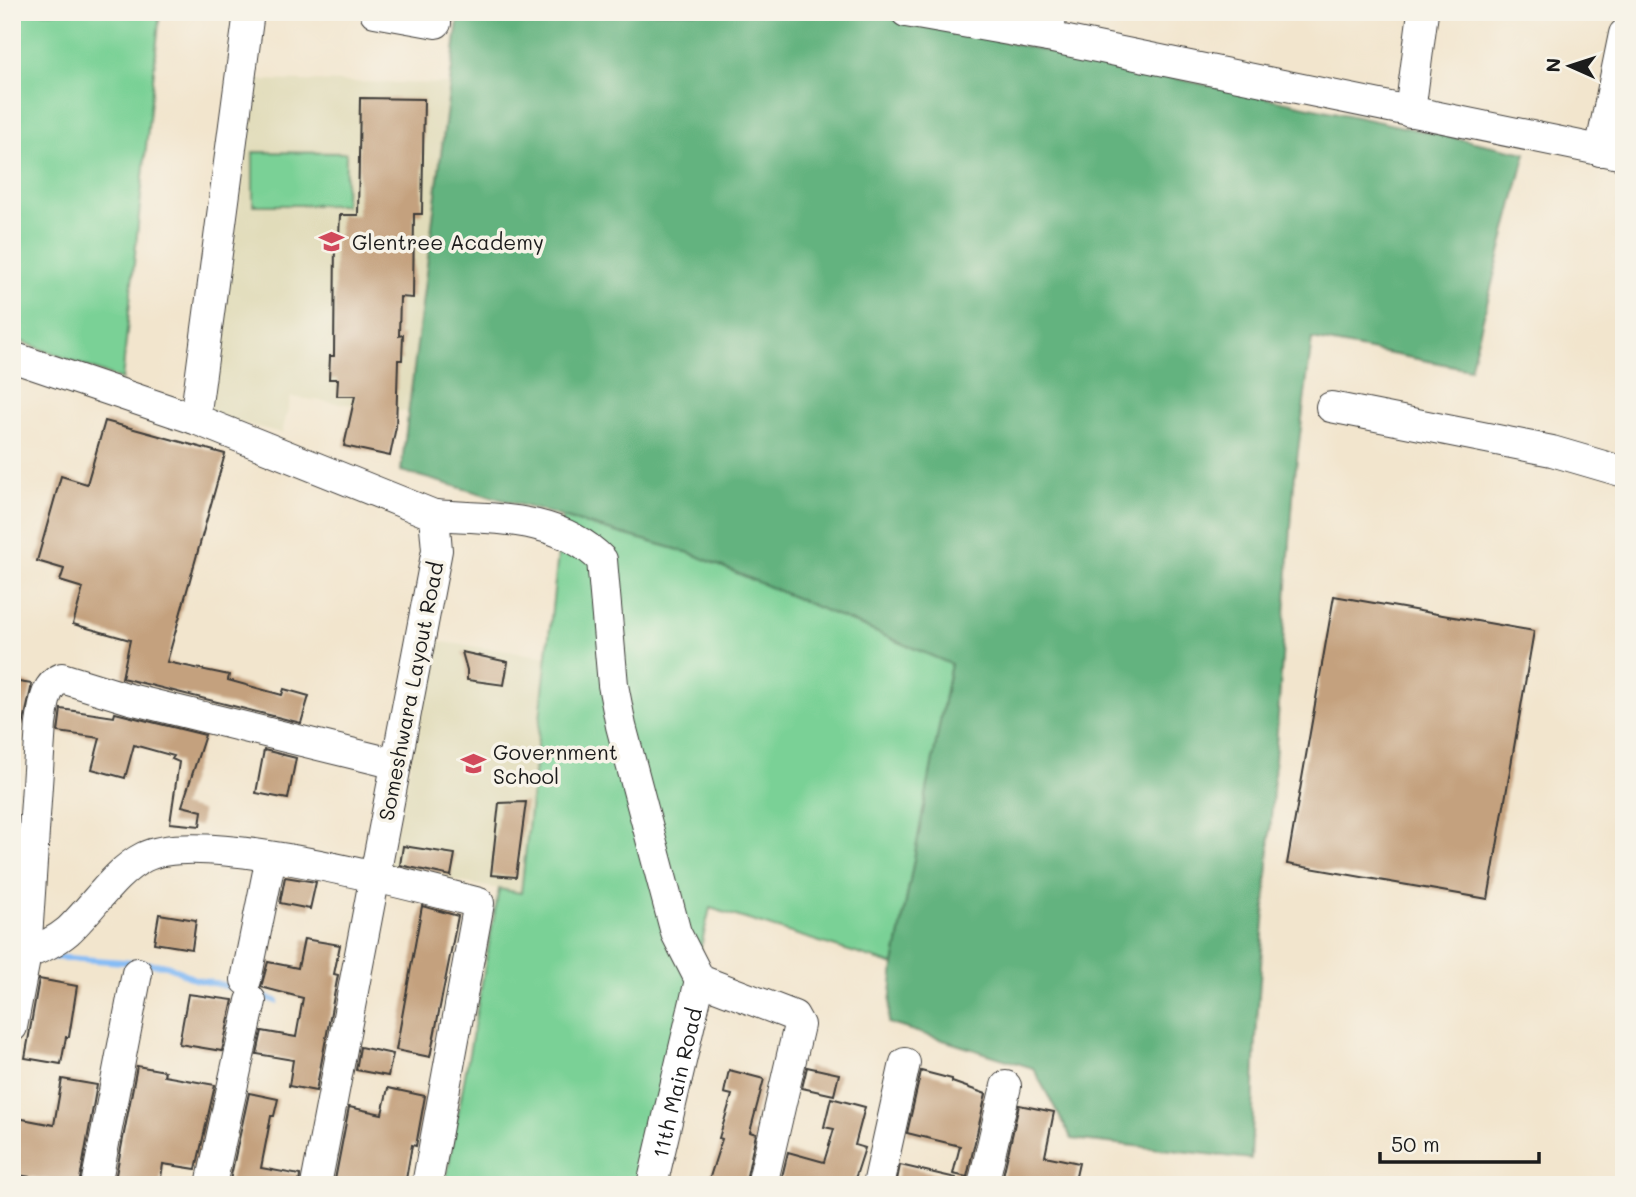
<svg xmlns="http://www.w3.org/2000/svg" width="1636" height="1197" font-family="Mali,sans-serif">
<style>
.built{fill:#e1dcba}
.green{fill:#7ad196;stroke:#4b7659;stroke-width:2}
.forest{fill:#63b37f;stroke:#40684e;stroke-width:2}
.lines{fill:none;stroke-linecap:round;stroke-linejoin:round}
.stream{stroke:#85bcf5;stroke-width:6}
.building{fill:#c4a17e}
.minor-casing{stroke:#3c3a37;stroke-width:32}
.minor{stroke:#fff;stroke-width:30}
.labels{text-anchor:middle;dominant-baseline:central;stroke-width:7;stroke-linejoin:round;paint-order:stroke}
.poi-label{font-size:21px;fill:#1c1c1c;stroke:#f7f3e8;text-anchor:start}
.street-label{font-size:21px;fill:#1c1c1c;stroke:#f7f3e8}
</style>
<rect width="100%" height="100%" fill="#f7f3e8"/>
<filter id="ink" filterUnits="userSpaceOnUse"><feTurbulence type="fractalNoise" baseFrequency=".0143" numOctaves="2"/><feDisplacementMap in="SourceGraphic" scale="14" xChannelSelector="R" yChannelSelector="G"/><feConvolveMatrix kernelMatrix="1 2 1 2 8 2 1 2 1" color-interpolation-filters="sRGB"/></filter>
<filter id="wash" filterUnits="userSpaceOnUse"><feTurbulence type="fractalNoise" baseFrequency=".00686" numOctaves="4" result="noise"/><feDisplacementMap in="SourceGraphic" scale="28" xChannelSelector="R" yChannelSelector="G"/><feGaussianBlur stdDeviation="1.57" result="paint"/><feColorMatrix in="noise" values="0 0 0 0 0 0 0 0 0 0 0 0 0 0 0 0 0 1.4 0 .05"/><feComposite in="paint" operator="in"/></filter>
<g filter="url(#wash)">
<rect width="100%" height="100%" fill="#f2e5cd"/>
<!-- built -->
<path class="built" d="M257 80 451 84 408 412 291 397 282 433 209 415Z
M435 641 549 657 521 893 388 869Z"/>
<!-- green -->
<path class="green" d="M12 12H160L122 380 12 338Z
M253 152 346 153 345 205H253Z
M562 517 690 553 951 664 894 965 710 908 645 1185H445L499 889 521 893Z"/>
<!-- forest -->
<path class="forest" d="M459 12H864L1526 153 1470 369 1312 339 1294 483 1256 1038 1251 1159 1072 1139 1033 1068 888 1023 894 965 951 664 690 553 401 471Z"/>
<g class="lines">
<!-- stream -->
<path class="stream" d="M52 957 167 965 194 979 240 989
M257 995 276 1001"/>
</g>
<g id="blocks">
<!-- building -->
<path class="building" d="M360 98 424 99 422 214H414L413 298 400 297 399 336 403 335 402 360H398L396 427 390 456 344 446 355 396H337L338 379H329L330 356H334L335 236H339L340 215H358Z
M105 421 225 454 167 662 229 675 228 680 282 695 284 689 309 696 301 723 122 678 130 640 73 624 83 588 60 581 64 569 37 561 61 476 87 484Z
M1334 596 1534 631 1488 899 1287 864Z
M462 652 508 662 504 685 467 680V670Z
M12 681 32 684 23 726 12 725Z
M61 709 114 717 115 713 205 735 182 806 202 811 200 826 170 823 179 762 172 759 174 756 134 745 125 778 92 769 100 738 58 732Z
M264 750 296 758 288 799 256 793Z
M526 802 516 877 491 875 499 803Z
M403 846 455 854 451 876 400 865Z
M285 877 316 882 310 909 280 903Z
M422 906 458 916 430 1057 396 1050Z
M159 914 196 920 192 949 154 943Z
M304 939 340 945 334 974 338 975 316 1091 289 1086 293 1060 257 1054 262 1031 296 1037 303 998 261 987 268 962 298 968Z
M39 979 77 986 69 1037H66L61 1064 25 1058Z
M188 994 233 1000 222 1051 179 1044Z
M360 1047 393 1054 388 1076 356 1070Z
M137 1066 165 1071 164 1076 215 1085 196 1169 163 1164 160 1185H114Z
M807 1067 839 1074 834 1095 802 1088Z
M729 1070 764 1079 750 1132 756 1134 745 1185H724L709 1180 722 1139 719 1138 732 1095 724 1093Z
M921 1071 952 1079V1082L986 1094 967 1177 953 1174 960 1146 907 1133Z
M62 1079 97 1085 79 1185 12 1174V1117L54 1125Z
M388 1088 425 1096 416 1146 412 1145 405 1185H334L349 1107 382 1114Z
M249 1093 278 1099 274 1116H271L261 1168 300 1175 299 1185H229Z
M831 1098 865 1107 855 1145 865 1148 853 1185H780L788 1152 824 1162 834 1129 824 1127Z
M1019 1105 1054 1112 1045 1156 1079 1163 1074 1185H1001Z
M900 1165 956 1178 955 1185H896Z"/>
</g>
</g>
<g filter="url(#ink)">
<use href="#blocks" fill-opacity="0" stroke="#3c3a37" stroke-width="2"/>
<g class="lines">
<defs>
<g id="minor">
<path d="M375 12 436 23"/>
<path d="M906 12 1048 37 1624 155"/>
<path d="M1048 37 1052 12"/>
<path d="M1410 112 1423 12"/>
<path d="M1600 151 1624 34"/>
<path d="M12 357 195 419 434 515 437 550 316 1185"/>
<path d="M1331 407 1552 451 1624 472"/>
<path d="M195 419 249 12"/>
<path d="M434 515C492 519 558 515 602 560L613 685 621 726 676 933 700 980 794 1016 799 1025 762 1185"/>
<path d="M26 954C41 948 55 942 68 931 92 909 114 872 144 857 200 828 414 886 479 903L427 1185"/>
<path d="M246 980 271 857"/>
<path d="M12 1027 26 954 41 724C44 707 44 685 62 678L130 699 396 764"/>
<path d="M96 1185 137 973"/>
<path d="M211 1185 251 1001"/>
<path id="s1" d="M652 1185 700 980"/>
<path d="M878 1185 905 1063"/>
<path d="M983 1185 1006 1086"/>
</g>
</defs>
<!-- minor casing -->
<use href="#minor" class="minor-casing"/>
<!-- minor -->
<use href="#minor" class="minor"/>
</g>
</g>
<!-- icons -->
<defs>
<symbol id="school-bare" viewBox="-9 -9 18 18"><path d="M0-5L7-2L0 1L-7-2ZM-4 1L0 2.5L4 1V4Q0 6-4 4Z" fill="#d1495b" stroke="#f7f3e8" stroke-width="2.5" paint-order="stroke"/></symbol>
</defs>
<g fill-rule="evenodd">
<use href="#school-bare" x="314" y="224" width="35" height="35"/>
<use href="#school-bare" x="456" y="746" width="35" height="35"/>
</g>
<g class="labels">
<!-- poi labels -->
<g class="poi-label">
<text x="352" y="241">Glentree Academy</text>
<text x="493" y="751">Government<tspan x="493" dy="24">School</tspan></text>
</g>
<!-- street labels -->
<g class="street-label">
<text transform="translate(410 691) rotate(-79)">Someshwara Layout Road</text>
<text stroke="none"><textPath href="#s1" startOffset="105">11th Main Road</textPath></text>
</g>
</g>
<!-- margin -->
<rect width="1636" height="1197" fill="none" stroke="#f7f3e8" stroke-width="42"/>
<!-- north arrow -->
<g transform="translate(1570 66) rotate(273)" stroke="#f7f3e8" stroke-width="5" paint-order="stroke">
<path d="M0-5L12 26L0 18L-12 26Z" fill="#1c1c1c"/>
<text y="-10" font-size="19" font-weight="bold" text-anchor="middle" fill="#1c1c1c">N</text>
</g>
<!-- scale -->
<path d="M1380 1152v10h159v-10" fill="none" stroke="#1c1c1c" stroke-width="3.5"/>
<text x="1391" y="1152" font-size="21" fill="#1c1c1c" stroke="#f7f3e8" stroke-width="5" paint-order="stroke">50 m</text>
</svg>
